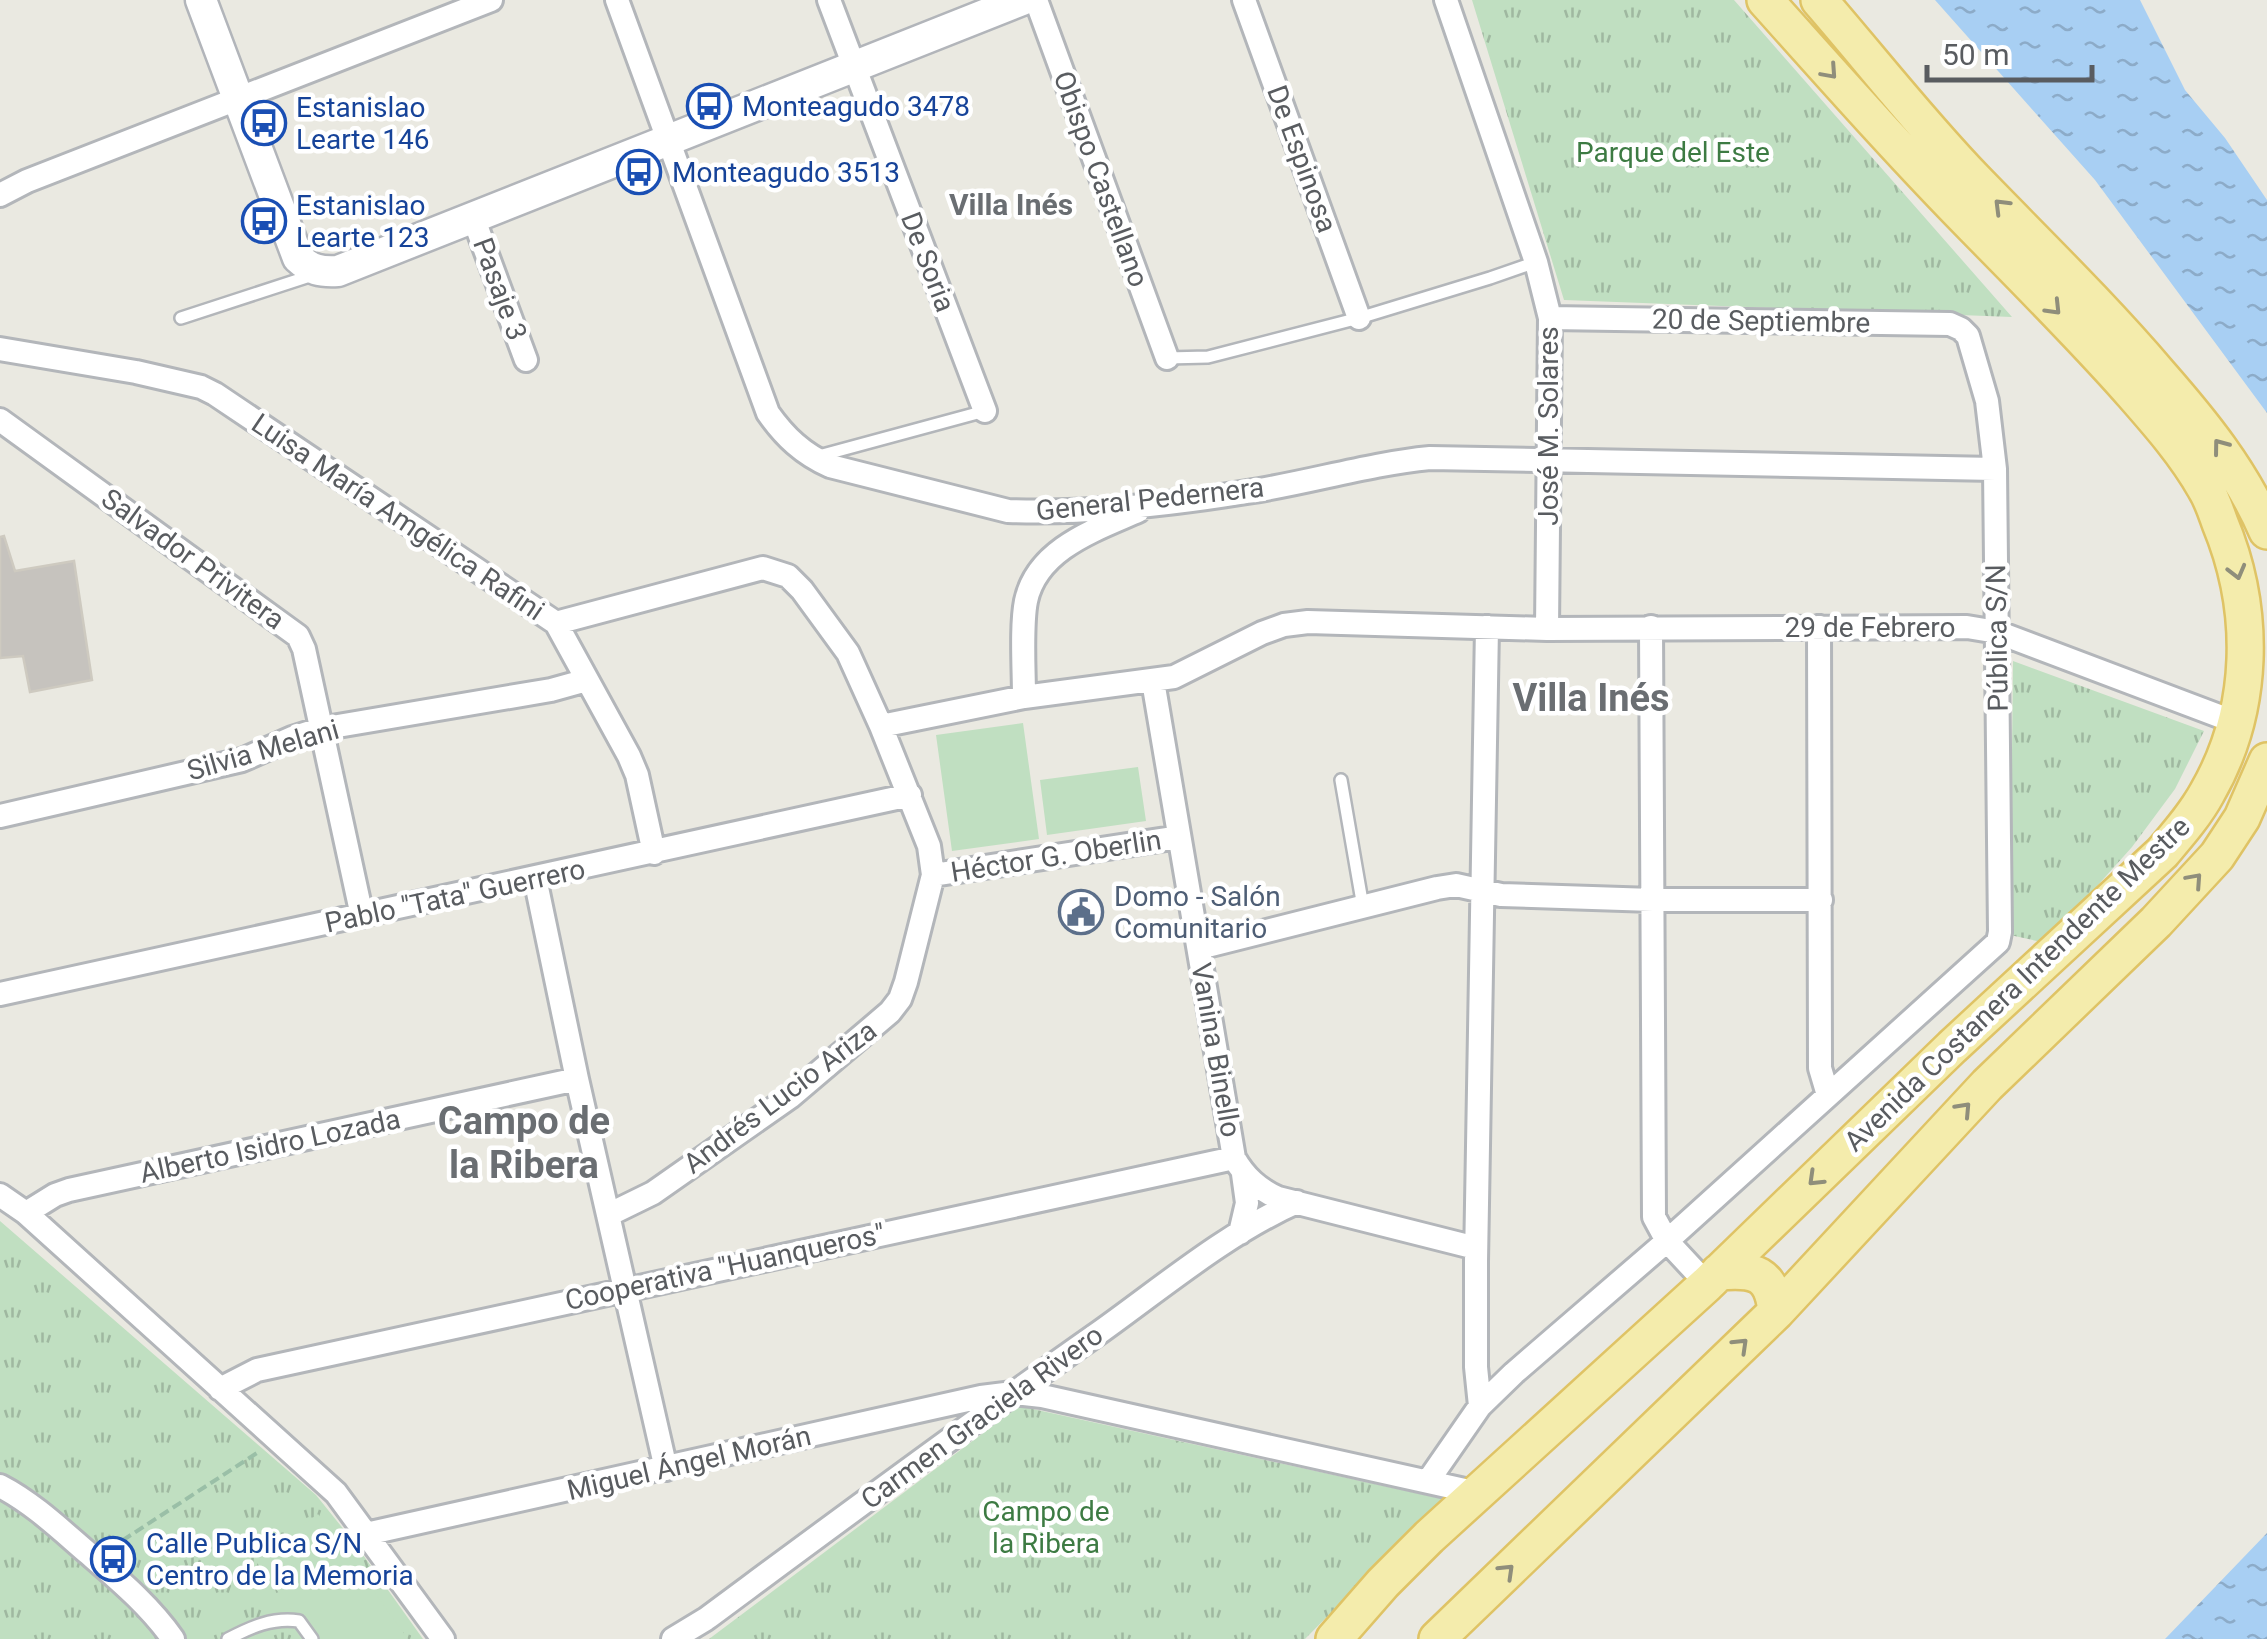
<svg xmlns="http://www.w3.org/2000/svg" width="2267" height="1639" font-family="Roboto,sans-serif">
<style>
.park{fill:url(#park-tufts)}
.pitch{fill:#c0dfc1}
.water{fill:url(#water-ripples)}
.building{fill:#c6c3be;stroke:#cecac0;stroke-width:2.5}
.lines{fill:none;stroke-linecap:round;stroke-linejoin:round}
.lane-casing{stroke:#b3b6ba;stroke-width:16}
.street-casing{stroke:#b3b6ba;stroke-width:28}
.secondary-casing{stroke:#b2b5ba;stroke-width:35}
.primary-casing{stroke:#dfc365;stroke-width:40}
.path{stroke:#9abfa7;stroke-width:4;stroke-dasharray:10 5;stroke-linecap:butt}
.lane{stroke:#fff;stroke-width:11}
.street{stroke:#fff;stroke-width:22}
.secondary{stroke:#fff;stroke-width:30}
.primary{stroke:#f4ecac;stroke-width:35}
.oneway{stroke:#8f8e7b}
.labels{text-anchor:middle;dominant-baseline:central;stroke-width:9;stroke-linejoin:round;paint-order:stroke}
.transit-label{font-size:28px;fill:#164399;stroke:#fff;text-anchor:start}
.park-label{font-size:28px;fill:#3d7b43;stroke:#fff}
.street-label{font-size:28px;fill:#595c60;stroke:#fff}
.service-label{font-size:28px;fill:#4e5e75;stroke:#fff;text-anchor:start}
.neighbourhood-label{font-size:30px;font-weight:bold;fill:#6a6e72;stroke:#fff}
.district-label{font-size:38px;font-weight:bold;fill:#6a6e72;stroke:#fff}
</style>
<defs>
<pattern id="park-tufts" width="24" height="20" patternUnits="userSpaceOnUse" patternTransform="scale(2.5)"><rect width="24" height="20" fill="#c0dfc1"/><path d="M3 7l-1-3M5 7V3M7 7l1-3M15 17l-1-3M17 17v-4M19 17l1-3" fill="none" stroke="#9fb8a0"/></pattern>
<pattern id="water-ripples" width="26" height="14" patternUnits="userSpaceOnUse" patternTransform="scale(2.5)"><rect width="26" height="14" fill="#a8cff3"/><path d="M2 4q2-2 4 0t4 0M15 11q2-2 4 0t4 0" fill="none" stroke="#8cabc8"/></pattern>
</defs>
<rect width="100%" height="100%" fill="#eae9e1"/>
<!-- park -->
<path class="park" d="M1472 0H1734L2012 317 1564 300Z
M2013 661 2204 731 2175 789 2132 847 2046 943 2010 935Z
M0 1221 316 1495 353 1541 423 1639H0Z
M1019 1406 1443 1499 1305 1639H709Z"/>
<!-- pitch -->
<path class="pitch" d="M1023 723 1039 839 952 851 936 735Z
M1138 767 1146 821 1047 835 1040 780Z
M318 1514 408 1639H312L255 1560Z"/>
<!-- water -->
<path class="water" d="M1935 0H2140L2185 90 2225 138 2267 200V413L2095 180Z
M2267 1533V1639H2165Z"/>
<!-- building -->
<path class="building" d="M4 536 15 571 74 561 92 680 30 692 23 656 0 658V537Z
M1065 911a15 15 0 1 1 30 0a15 15 0 1 1-30 0Z"/>
<g class="lines">
<defs>
<path id="lane" d="M181 318 316 274
M1167 358 1208 357 1359 318 1490 278 1536 262
M815 457 985 411
M1341 780 1363 907
M228 1639C251 1627 273 1617 299 1621L312 1639"/>
<path id="street" d="M617 0 768 413C785 437 803 454 830 466L1008 511C1083 514 1172 504 1247 492 1308 483 1368 464 1430 458L1995 469
M829 0 985 411
M1036 0 1167 358
M1244 0 1359 318
M1446 0 1536 262 1550 318 1547 629
M0 195 27 181 491 0
M473 217 526 360
M0 349 136 372 201 387 215 394 556 623 629 756 637 775 654 853
M0 420 298 636 304 649 362 916
M556 623 763 568 788 576 802 590 848 653 881 726 929 846 933 875 906 982 900 999 890 1012 790 1097 653 1193 608 1215
M1651 627 1654 1217 1667 1241 1707 1284
M1819 627 1820 1068 1828 1095
M1153 681 1234 1158C1245 1177 1258 1189 1278 1198L1476 1248
M1024 697C1024 670 1021 626 1026 601 1037 549 1095 530 1138 511
M881 726 1024 697 1174 677 1262 633 1284 625 1308 622 1547 629 1967 627 1997 632 2235 722
M0 816 242 760 292 738 320 729 551 690 587 680
M933 875 1179 837
M535 878 577 1079 666 1469
M1199 948 1437 888 1456 885 1501 895 1653 900H1821
M0 994 910 795
M0 1195 26 1213 336 1493 443 1639
M26 1213 55 1195 69 1190 577 1079
M1240 1233 1247 1203 1243 1174
M220 1389 257 1370 1234 1158
M1480 1406 1476 1367V1261L1487 627
M1428 1481 1480 1406 1514 1373 1667 1241 1998 942 2000 932 1995 469 1987 401 1968 336 1961 329 1950 324 1550 318
M0 1486C33 1503 61 1530 89 1554 119 1580 150 1606 173 1639
M366 1534 981 1397 1013 1393 1042 1396 1478 1493
M673 1639 706 1619C837 1522 967 1425 1100 1332 1163 1287 1227 1233 1297 1202"/>
<path id="secondary" d="M201 0 298 258C311 270 320 272 338 271L1022 0"/>
<path id="primary" d="M1819 0C1871 60 1920 123 1975 180 2037 244 2101 306 2159 374 2202 423 2241 471 2267 531
M1719 1272C1754 1269 1772 1272 1776 1312
M1334 1639 1383 1583 1429 1537 1707 1284 1952 1047 2162 853C2178 834 2195 815 2207 793 2255 710 2256 610 2220 523 2216 512 2212 499 2205 488 2184 451 2155 419 2127 387 2078 332 2026 280 1975 228 1903 155 1834 77 1765 0
M1437 1639 1776 1312 1987 1085 2156 922 2217 856 2242 818 2267 761"/>
</defs>
<!-- lane casing -->
<use href="#lane" class="lane-casing"/>
<!-- street casing -->
<use href="#street" class="street-casing"/>
<!-- secondary casing -->
<use href="#secondary" class="secondary-casing"/>
<!-- primary casing -->
<use href="#primary" class="primary-casing"/>
<!-- path -->
<path class="path" d="M109 1541 117 1544 257 1453"/>
<!-- lane -->
<use href="#lane" class="lane"/>
<!-- street -->
<use href="#street" class="street"/>
<!-- secondary -->
<use href="#secondary" class="secondary"/>
<!-- primary -->
<use href="#primary" class="primary"/>
</g>
<!-- one-way arrows -->
<defs><path id="oneway-chevron" d="M-2-3.5L2.5 0L-2 3.5" fill="none" stroke-width="1.6" stroke-linecap="round" stroke-linejoin="round" transform="scale(2.5)"/></defs>
<g class="oneway">
<use href="#oneway-chevron" transform="translate(1830 72) rotate(48)"/>
<use href="#oneway-chevron" transform="translate(2001 206) rotate(-135)"/>
<use href="#oneway-chevron" transform="translate(2054 308) rotate(46)"/>
<use href="#oneway-chevron" transform="translate(2220 446) rotate(-127)"/>
<use href="#oneway-chevron" transform="translate(2237 572) rotate(75)"/>
<use href="#oneway-chevron" transform="translate(2195 880) rotate(-48)"/>
<use href="#oneway-chevron" transform="translate(1964 1109) rotate(-47)"/>
<use href="#oneway-chevron" transform="translate(1815 1179) rotate(136)"/>
<use href="#oneway-chevron" transform="translate(1741 1345) rotate(-44)"/>
<use href="#oneway-chevron" transform="translate(1507 1571) rotate(-44)"/>
</g>
<!-- icons -->
<defs>
<symbol id="bus-ring" viewBox="-11 -11 22 22"><circle r="9.5" fill="#fff" stroke="#1a4fb4" stroke-width="1.5"/><path d="M-5-6H5V4H4V6H2V4H-2V6H-4V4H-5ZM-3.5-4V0h7V-4ZM-3.5 1.2v1.5H-2V1.2ZM2 1.2v1.5H3.5V1.2Z" fill="#1a4fb4"/></symbol>
<symbol id="civic-ring" viewBox="-11 -11 22 22"><circle r="9.5" fill="#fff" stroke="#5c6f8a" stroke-width="1.5"/><path d="M-.6-6.5H3V-4.5H.6V-3L4-1V1h2V6H-6V1h2V-1L-.6-3ZM-1.2 2.5V6h2.4V2.5Z" fill="#5c6f8a"/></symbol>
</defs>
<g fill-rule="evenodd">
<use href="#bus-ring" x="684" y="81" width="50" height="50"/>
<use href="#bus-ring" x="239" y="98" width="50" height="50"/>
<use href="#bus-ring" x="614" y="147" width="50" height="50"/>
<use href="#bus-ring" x="239" y="196" width="50" height="50"/>
<use href="#civic-ring" x="1056" y="887" width="50" height="50"/>
<use href="#bus-ring" x="88" y="1534" width="50" height="50"/>
</g>
<g class="labels">
<!-- transit labels -->
<g class="transit-label">
<text x="742" y="106">Monteagudo 3478</text>
<text x="296" y="107">Estanislao<tspan x="296" dy="32">Learte 146</tspan></text>
<text x="672" y="172">Monteagudo 3513</text>
<text x="296" y="205">Estanislao<tspan x="296" dy="32">Learte 123</tspan></text>
<text x="146" y="1543">Calle Publica S/N<tspan x="146" dy="32">Centro de la Memoria</tspan></text>
</g>
<!-- park labels -->
<g class="park-label">
<text x="1673" y="152">Parque del Este</text>
<text x="1046" y="1511">Campo de<tspan x="1046" dy="32">la Ribera</tspan></text>
</g>
<!-- street labels -->
<g class="street-label">
<text transform="translate(1302 159) rotate(70)">De Espinosa</text>
<text transform="translate(1101 179) rotate(70)">Obispo Castellano</text>
<text transform="translate(928 262) rotate(69)">De Soria</text>
<text transform="translate(500 289) rotate(70)">Pasaje 3</text>
<text transform="translate(1761 321) rotate(1)">20 de Septiembre</text>
<text transform="translate(1548 426) rotate(-90)">José M. Solares</text>
<text transform="translate(1150 499) rotate(-6)">General Pedernera</text>
<text transform="translate(398 517) rotate(34)">Luisa María Amgélica Rafini</text>
<text transform="translate(193 559) rotate(36)">Salvador Privitera</text>
<text x="1870" y="627">29 de Febrero</text>
<text transform="translate(1997 638) rotate(-91)">Pública S/N</text>
<text transform="translate(263 750) rotate(-16)">Silvia Melani</text>
<text transform="translate(1056 856) rotate(-9)">Héctor G. Oberlin</text>
<text transform="translate(455 896) rotate(-12)">Pablo "Tata" Guerrero</text>
<text transform="translate(2017 984) rotate(-44)">Avenida Costanera Intendente Mestre</text>
<text transform="translate(1216 1050) rotate(80)">Vanina Binello</text>
<text transform="translate(780 1097) rotate(-37)">Andrés Lucio Ariza</text>
<text transform="translate(270 1146) rotate(-12)">Alberto Isidro Lozada</text>
<text transform="translate(725 1267) rotate(-12)">Cooperativa "Huanqueros"</text>
<text transform="translate(982 1417) rotate(-36)">Carmen Graciela Rivero</text>
<text transform="translate(689 1463) rotate(-13)">Miguel Ángel Morán</text>
</g>
<!-- service labels -->
<g class="service-label">
<text x="1114" y="896">Domo - Salón<tspan x="1114" dy="32">Comunitario</tspan></text>
</g>
<!-- neighbourhood labels -->
<g class="neighbourhood-label">
<text x="1011" y="204">Villa Inés</text>
</g>
<!-- district labels -->
<g class="district-label">
<text x="1591" y="698">Villa Inés</text>
<text x="524" y="1121">Campo de<tspan x="524" dy="44">la Ribera</tspan></text>
</g>
</g>
<!-- scale -->
<path d="M1927 65v15h165v-15" fill="none" stroke="#595c60" stroke-width="5"/>
<text x="1942" y="65" font-size="30" fill="#595c60" stroke="#ffffff" stroke-width="8" paint-order="stroke">50 m</text>
</svg>
